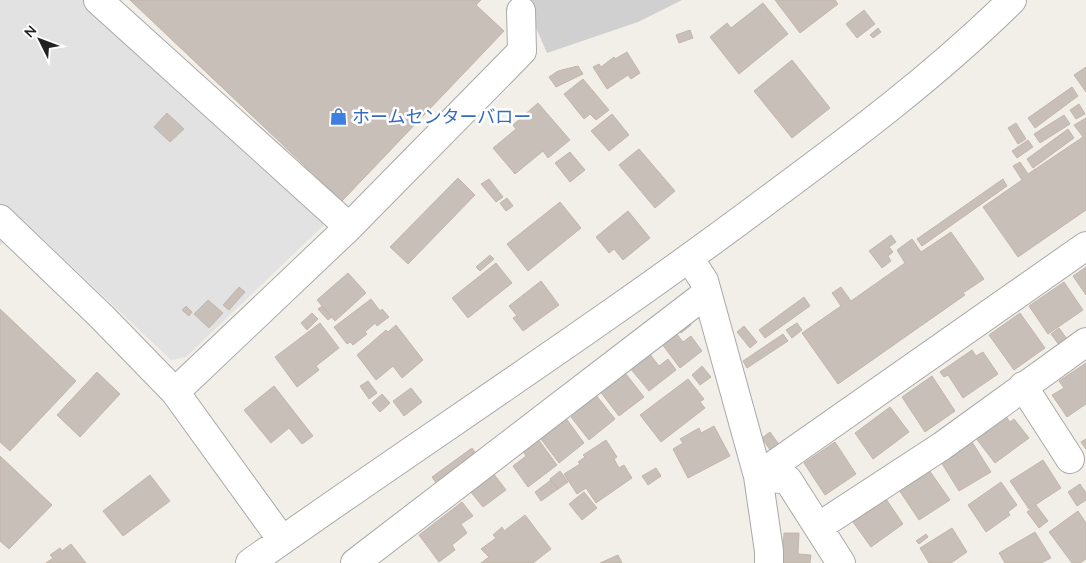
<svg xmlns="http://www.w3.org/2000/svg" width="1086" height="563" font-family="Quicksand,'Noto Sans JP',sans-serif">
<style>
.religious{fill:#d0d0d0}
.parking{fill:#e2e2e2}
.building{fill:#c7bfb8;stroke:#c4b6ab}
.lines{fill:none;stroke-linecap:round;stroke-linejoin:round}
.minor-casing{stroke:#a9a9a9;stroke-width:30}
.minor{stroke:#fff;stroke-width:28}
.labels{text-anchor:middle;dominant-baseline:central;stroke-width:5;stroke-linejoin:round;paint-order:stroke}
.shop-label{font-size:18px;fill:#366cbe;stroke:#fff;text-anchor:start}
</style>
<rect width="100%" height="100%" fill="#f2efe9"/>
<!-- religious -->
<path class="religious" d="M524 0H682L638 22 547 53Z"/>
<!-- parking -->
<path class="parking" d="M0 0H93L325 224 186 357 171 360 24 221 0 246Z"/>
<!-- building -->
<path class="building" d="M130 0H481L476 5 504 31 342 201Z
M775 0H835L838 4 800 33Z
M763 3 788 34 739 74 710 37 727 23 731 28Z
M864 10 875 24 857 38 846 24Z
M878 28 881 32 873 38 870 35Z
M690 30 693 38 679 43 676 35Z
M627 52 640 73 631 79 628 75 607 89 593 67 599 64 601 67 614 57 615 59Z
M792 60 830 108 792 138 754 91Z
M578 66 583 74 556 87 549 77 558 71Z
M1086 67V92L1074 75Z
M583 79 609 110 596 120 590 114 584 119 564 94Z
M1072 87 1078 96 1035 128 1028 118Z
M538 103 570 140 548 158 543 151 515 174 493 148 516 129 513 125Z
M1079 104 1085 114 1076 119 1070 110Z
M167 113 184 129 170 142 154 127Z
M612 114 629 135 609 151 591 131Z
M1064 115 1070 124 1040 143 1034 134Z
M1086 118V210L1018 257 983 207 1022 180 1013 166 1020 162 1028 174 1083 137 1074 125Z
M1016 123 1026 139 1018 144 1008 128Z
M1068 129 1074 138 1033 168 1027 159Z
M1028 140 1033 147 1017 158 1012 151Z
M639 149 675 191 655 208 619 165Z
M570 152 585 170 570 182 555 163Z
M458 178 475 195 408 264 390 247Z
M489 179 503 197 496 202 481 184Z
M1003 179 1007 186 922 246 917 239Z
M507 198 513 206 506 211 500 203Z
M560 202 581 228 528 271 507 244Z
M628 211 650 238 623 260 614 249 609 253 596 237Z
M951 232 984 279 963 293 965 295 838 384 802 333 841 306 832 293 841 287 851 301 905 263 897 250 912 239 921 252Z
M891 235 896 242 889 247 893 252 888 256 891 261 882 268 869 251Z
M490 255 494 259 480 271 476 267Z
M496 263 512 283 468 318 452 298Z
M1086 267V295L1073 276Z
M348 273 366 293 335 321 317 300Z
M541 281 559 305 523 331 513 318 517 316 509 306Z
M1064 282 1083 310 1048 334 1029 306Z
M239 287 245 292 229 310 223 305Z
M804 297 810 306 765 338 759 330Z
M371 299 380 311 382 309 389 317 377 326 375 323 365 332 367 334 353 345 350 342 347 344 334 327Z
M208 300 223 313 209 328 194 314Z
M186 306 192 312 189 316 182 310Z
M322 306 332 317 328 320 318 309Z
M0 309 76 381 10 451 0 442Z
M312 313 318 319 307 330 301 323Z
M1020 313 1045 348 1014 370 989 335Z
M688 320 691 325 681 333 678 329Z
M320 323 339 348 316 366 319 370 297 387 275 357Z
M797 323 802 330 792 338 786 330Z
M396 325 423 360 402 378 393 366 376 380 357 355 386 330 388 332Z
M744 326 757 342 750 348 737 332Z
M1059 328 1067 339 1059 345 1051 334Z
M676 333 683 342 691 336 702 351 680 368 662 344Z
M783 334 788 341 747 368 743 361Z
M972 350 976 356 983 352 998 374 963 398 948 375 944 377 940 372Z
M649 353 659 366 668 359 676 370 649 391 630 368Z
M1086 363V404L1067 417 1052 395 1064 388 1059 381Z
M702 366 711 377 700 385 692 375Z
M622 369 644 397 619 416 599 390Z
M97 372 120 394 80 437 57 415Z
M932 376 955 411 925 432 902 397Z
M688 379 704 399 700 402 705 408 661 442 640 415Z
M368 381 377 393 369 399 360 386Z
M274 386 313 436 302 444 289 428 271 443 244 410Z
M411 388 422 402 404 416 393 401Z
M382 394 390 403 380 412 372 403Z
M595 394 615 419 589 440 571 417 576 413 575 410Z
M890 407 909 432 873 459 855 433Z
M1005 415 1010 422 1014 419 1029 438 995 463 975 437Z
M565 417 584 443 559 463 541 439 552 431 549 428Z
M714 426 730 456 688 478 673 449 683 443 680 439 699 428 701 433Z
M770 432 780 446 772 453 762 438Z
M538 439 557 465 528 487 513 466 526 456 522 450Z
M1086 439V449L1081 442Z
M606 440 617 457 614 459 619 468 624 465 632 478 596 503 586 488 577 494 564 474 580 464 578 462 585 457 583 455Z
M835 442 856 474 825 495 804 463Z
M972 442 991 472 959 491 941 462Z
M472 448 479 458 439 487 432 477Z
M0 456 52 505 9 549 0 541Z
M1043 460 1061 488 1029 509 1010 481Z
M656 468 661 476 648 485 642 476Z
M929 470 950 500 919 520 899 490Z
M560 471 568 482 558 489 550 479Z
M493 473 506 490 483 507 470 491Z
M150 475 170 501 123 536 103 511Z
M551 480 558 489 541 501 535 492Z
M1001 482 1017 505 1008 512 1010 515 986 532 968 505Z
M1080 484 1086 493V500L1077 506 1068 492Z
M584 492 597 508 582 520 569 504Z
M886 499 903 524 871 547 853 522Z
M462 502 473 516 461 524 467 533 452 545 455 550 439 562 419 535Z
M1036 505 1048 521 1039 528 1027 512Z
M1078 511 1086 523V559L1080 563H1072L1049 532Z
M525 515 551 549 533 563H481L489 557 481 549 496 538 493 535 502 527 504 531Z
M952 528 967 552 951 563H929L920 548Z
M1035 532 1051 558 1041 563H1005L999 553Z
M784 533H799L798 554 811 555 810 563H782Z
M926 534 928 537 919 544 916 541Z
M71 544 86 563H46L53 558 50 555 60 548 62 551Z
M618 555 622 563H600Z"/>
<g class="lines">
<defs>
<path id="minor" d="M98 0 349 227
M0 219 101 316 175 392 282 540
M690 259 704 281 758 476 769 551V563
M1023 386 1070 459
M175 392 349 227 522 51 521 11
M758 476 1086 246
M758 476 788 480 841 563
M818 527 942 446 1086 342
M250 563C422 441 600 326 769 199 853 137 937 74 1012 0
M355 563 707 293"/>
</defs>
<!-- minor casing -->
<use href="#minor" class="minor-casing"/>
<!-- minor -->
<use href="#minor" class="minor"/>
</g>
<!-- icons -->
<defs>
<symbol id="shop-bare" viewBox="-9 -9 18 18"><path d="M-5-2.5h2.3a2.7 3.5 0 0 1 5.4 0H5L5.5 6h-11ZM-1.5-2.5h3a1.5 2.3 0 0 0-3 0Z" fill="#3f7fe0" stroke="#fff" stroke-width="2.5" paint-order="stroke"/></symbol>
</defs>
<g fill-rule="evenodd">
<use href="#shop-bare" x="326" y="104" width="25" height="25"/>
</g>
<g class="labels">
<!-- shop labels -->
<g class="shop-label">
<text x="352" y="116">ホームセンターバロー</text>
</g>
</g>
<!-- north arrow -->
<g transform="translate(40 40) rotate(312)" stroke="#ffffff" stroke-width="4" paint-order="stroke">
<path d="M0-4L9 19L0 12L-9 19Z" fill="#222222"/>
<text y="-8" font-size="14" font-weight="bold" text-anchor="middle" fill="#222222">N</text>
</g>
</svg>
